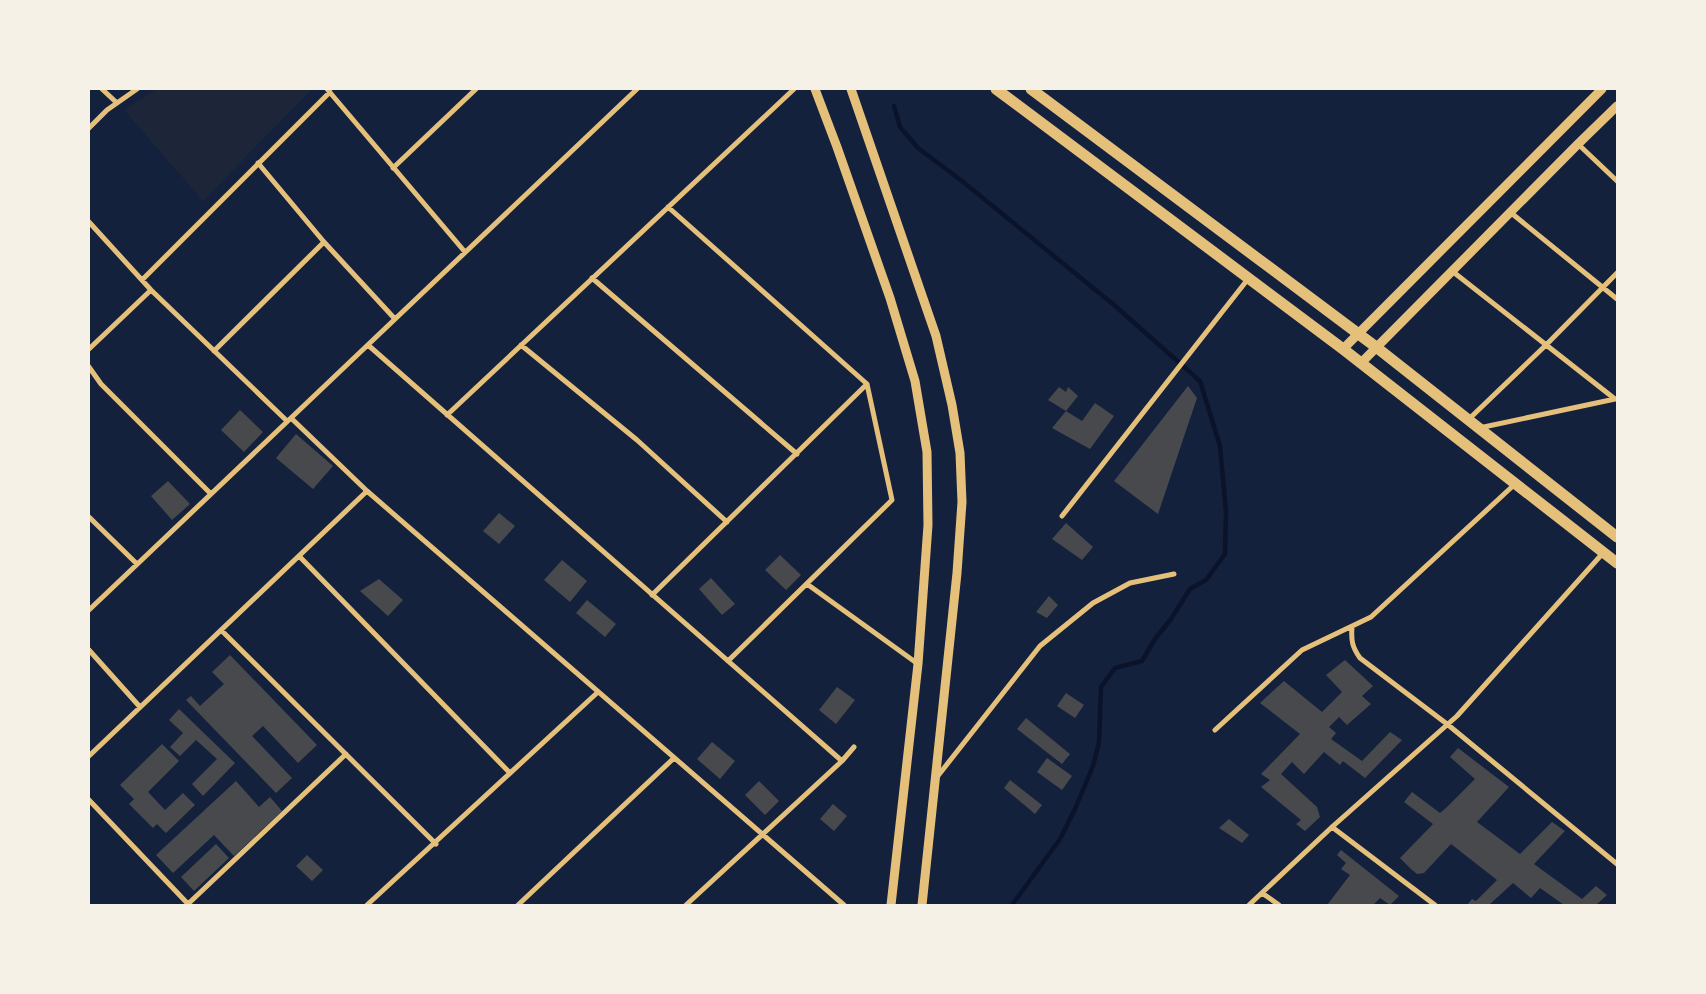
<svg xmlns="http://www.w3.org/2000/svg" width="1706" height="994" font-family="Arial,sans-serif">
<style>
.green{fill:#1d2539}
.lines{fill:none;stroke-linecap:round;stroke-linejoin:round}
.stream{stroke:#0b132b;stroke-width:4.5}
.building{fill:#48494c}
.minor{stroke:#e5c07b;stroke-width:5}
.tertiary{stroke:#e5c07b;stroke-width:9}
.primary{stroke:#e5c07b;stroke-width:11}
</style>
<rect width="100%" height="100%" fill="#14213d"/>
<!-- green -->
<path class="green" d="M157 89H309L311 90 203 201 124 110Z"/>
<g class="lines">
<!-- stream -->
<path class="stream" d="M894 106 900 127 918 148 962 181 1114 305 1200 381 1220 446 1226 512 1225 554 1206 580 1190 589 1171 619 1155 639 1142 661 1115 668 1101 687 1099 742 1093 766 1075 809 1060 839 1012 905"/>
</g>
<!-- building -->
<path class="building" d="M1188 386 1197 398 1158 514 1114 481Z
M1059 387 1066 392 1068 387 1078 396 1066 411 1048 400Z
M1095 403 1114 416 1090 449 1052 428 1066 411 1082 421Z
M240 410 263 432 244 452 221 430Z
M296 434 333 466 313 489 276 458Z
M168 481 190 504 172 520 151 496Z
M499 513 515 526 499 544 483 531Z
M1066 523 1093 547 1082 560 1052 539Z
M780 555 801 575 786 590 765 570Z
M562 560 587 581 570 602 544 580Z
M711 578 735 604 722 615 699 589Z
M379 579 403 600 388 616 360 591Z
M1049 596 1058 605 1047 618 1036 612Z
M587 600 616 624 605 637 576 613Z
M230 655 317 745 298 763 263 726 252 736 292 778 276 793 186 700 191 696 200 706 224 684 212 672Z
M1345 660 1373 686 1362 696 1371 704 1347 725 1339 717 1329 727 1336 733 1331 739 1362 761 1390 732 1402 740 1365 778 1343 761 1340 765 1324 752 1304 774 1292 762 1281 774 1317 807 1320 817 1305 831 1296 824 1301 820 1261 787 1270 780 1261 774 1300 734 1260 703 1284 681 1322 712 1342 692 1326 675Z
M837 687 855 700 836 724 819 710Z
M1066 693 1084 705 1075 718 1057 706Z
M179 709 235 763 203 796 192 784 217 759 196 740 180 756 170 747 183 733 169 720Z
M1026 718 1070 754 1062 764 1017 729Z
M712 742 735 761 720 779 697 759Z
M162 744 179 761 148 792 165 810 183 793 195 805 166 833 157 824 153 828 129 804 134 799 120 785Z
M1458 748 1509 787 1477 822 1520 854 1552 822 1565 831 1534 864 1582 899 1596 886 1607 895 1596 905H1564L1540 888 1531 898 1513 883 1489 905H1467L1472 899 1476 901 1497 880 1451 844 1424 873 1417 874 1411 869 1400 858 1433 824 1404 802 1412 792 1440 813 1446 808 1475 779 1450 757Z
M1047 758 1072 776 1062 790 1037 772Z
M1010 780 1042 805 1035 814 1004 788Z
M236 781 259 807 270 797 282 811 234 856 214 835 173 873 156 855Z
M759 781 779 801 765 815 745 795Z
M833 804 847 816 834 831 820 819Z
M1229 819 1249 835 1242 843 1219 828Z
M216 844 229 858 194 891 181 877Z
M1341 850 1399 896 1390 905 1380 898 1373 905H1327L1350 875 1341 869 1346 863 1337 855Z
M307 855 323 870 312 881 296 866Z"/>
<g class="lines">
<!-- minor -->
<path class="minor" d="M102 89 117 103
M327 89 465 252
M89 128 107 110 137 89
M1578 144 1617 181
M258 163 324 242 395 319
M393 168 476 89
M668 207 867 384 892 500 728 661
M1510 212 1617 299
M89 222 151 290 287 421
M1452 271 1615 399
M592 278 797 454
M142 280 330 92
M368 345 842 761
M521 345 637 440 727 522
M89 349 151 290
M214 351 324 242
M89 367 101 384 211 494
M447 415 794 89
M291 418 367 491 844 905
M1469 419 1547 344 1617 273
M1479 428 1615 399
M1062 516 1248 279
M89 517 137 564
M299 556 509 772
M807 584 918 664
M652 595 867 384
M89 610 637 89
M1352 627C1351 640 1352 647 1360 658L1447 724 1617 864
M221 630 436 844
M89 650 140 707
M1215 730 1302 650 1371 617 1515 484
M89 756 367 491
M937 777 1040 646 1093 603 1130 583 1174 574
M89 800 189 905
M1332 827 1435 905
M1262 893 1279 905
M188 904 346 754
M367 905 598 692
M518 905 674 758
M686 905 842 761 854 747
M1249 905 1332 827 1457 716 1603 553"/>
<!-- tertiary -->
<path class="tertiary" d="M815 89 837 147 890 298 915 381 927 452 928 525 918 664 891 905
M851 89 936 336 952 405 960 453 962 502 957 573 922 905
M1343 349 1602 89
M1361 363 1578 144 1617 106"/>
<!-- primary -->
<path class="primary" d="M996 89 1343 349 1617 563
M1031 89 1376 347 1617 537"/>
</g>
<!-- border -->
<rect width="1706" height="994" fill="none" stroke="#f6f1e7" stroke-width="180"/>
</svg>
